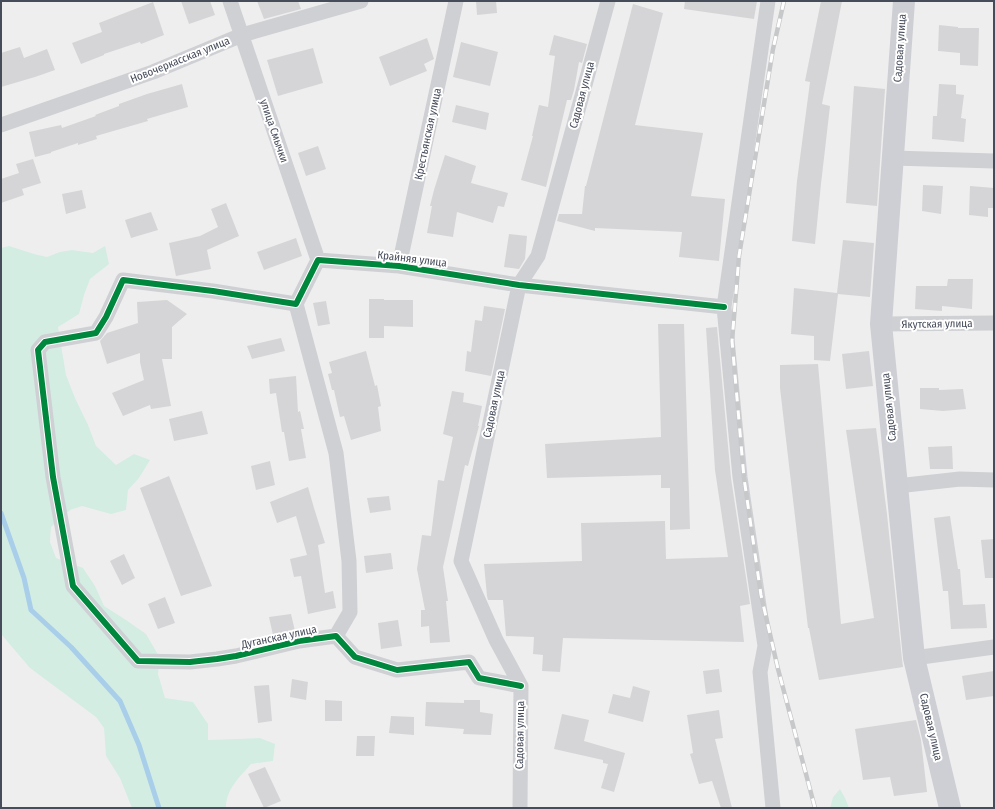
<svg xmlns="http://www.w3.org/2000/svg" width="995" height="809" font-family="'Fira Sans Condensed',sans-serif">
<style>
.green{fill:#d3ede3}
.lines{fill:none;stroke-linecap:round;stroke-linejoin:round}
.stream{stroke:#a8ceea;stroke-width:5}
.building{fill:#d5d5d7}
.street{stroke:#cfd0d4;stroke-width:15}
.secondary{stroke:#cecfd4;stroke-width:22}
.rail-casing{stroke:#c7c8ca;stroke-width:4.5}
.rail{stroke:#fff;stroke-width:3;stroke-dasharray:9;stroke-linecap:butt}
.cycleway-casing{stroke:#fff;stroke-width:8}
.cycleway{stroke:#00873e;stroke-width:6}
.labels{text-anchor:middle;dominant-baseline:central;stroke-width:4;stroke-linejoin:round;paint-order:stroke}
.street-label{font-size:11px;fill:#464c5a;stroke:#fff}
</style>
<rect width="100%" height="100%" fill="#efeeee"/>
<!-- green -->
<path class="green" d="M9 246 34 254 47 257 60 252 72 250 93 253 105 246 109 264 90 279 84 295 79 314 58 327 66 375 75 398 88 425 96 446 116 465 134 454 150 460 139 478 128 490 126 510 111 514 82 506 70 510 51 527 50 542 56 558 83 568 95 586 104 606 126 620 146 634 160 658 158 674 165 698 193 702 208 724V740L260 738 275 744 273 761 251 764C239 778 226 789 226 808H132L120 778 106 756 104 728 96 717 30 668 1 634V248Z
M840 789 845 798 849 808H830L833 797Z"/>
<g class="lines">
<!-- stream -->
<path class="stream" d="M1 513 24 578 31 610 71 647 120 701 139 745 159 808"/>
</g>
<!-- building -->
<path class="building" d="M181 1H210L215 15 189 24Z
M257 1H298L301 9 264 19Z
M476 1H496L497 13 477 15Z
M685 1H757L754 19 684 9Z
M821 1H842L822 104 830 106 821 184 815 244 792 241 797 181 810 82 805 81Z
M153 2 164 35 141 44 140 42 104 54V55L81 64 72 43 102 32 99 23Z
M633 4 663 13 635 125 703 133 691 196 725 199 719 261 679 257 682 232 595 228V231L557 221 559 214H582L585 186H586Z
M939 25 958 27V28H979L978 66 960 65V53L938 51Z
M554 35 587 44 582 63 579 62 574 90 571 100H567L555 150 546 187 521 180 533 136H532L539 105 548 107 555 56 549 55Z
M427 38 434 59 424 64 427 71 390 86 379 57Z
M461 42 498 52 490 86 453 77Z
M20 47 24 58 47 49 55 70 35 77 1 87V53Z
M313 48 323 83 278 96 267 60Z
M182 84 188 107 147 119 148 121 96 136 97 139 78 145V143L51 152V153L35 157 29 132 61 125 62 128 96 116 95 115 119 106V104L147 94Z
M939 84 956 85V94L964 95 961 118 966 119 964 142 932 139 933 116H937Z
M854 86 885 89 877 206 846 203Z
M456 105 489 113 486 130 452 122Z
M318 146 326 169 306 176 298 153Z
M445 155 476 166 471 183 508 193 504 207 498 206 493 223 457 212 453 237 427 233 432 206H430L434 190Z
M33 159 41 183 22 189 24 195 1 203V179L19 173 16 164Z
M923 185 943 186 941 214 922 211Z
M970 186 994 188V208H988V217L969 215Z
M82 190 86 208 66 214 62 194Z
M226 203 239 236 207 250 211 269 176 276 169 243 200 236 218 227 211 209Z
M151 212 158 230 131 238 125 220Z
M509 234 527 236 525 259 519 269 504 267Z
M296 238 302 256 264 270 257 252Z
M843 240 874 243 870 297 838 294 830 361 814 360V336L791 334 794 288 837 293Z
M948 279H973L972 309 942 306V311L915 309 916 286H947Z
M369 299H384V300H413V327L384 326V338H369Z
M167 300 187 314 172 327V359H162L171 406 151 409 150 405 123 416 112 393 144 380 140 362V353L107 364 100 341 107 333 138 323 137 302Z
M326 301 330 324 318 326 313 303Z
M484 306 505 309 491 376 465 371 467 351 471 352 475 320 482 321Z
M658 324H684L690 529 670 530V488H661V475L547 478 545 444 661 437Z
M717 327 731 478 750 604 740 606 744 642 563 638 560 672 542 671 543 655 533 654 534 637 506 636 503 600H488L487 596 484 564 582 561 581 523 665 521 666 559 728 557 715 470 706 328Z
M281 338 285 351 252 359 247 346Z
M366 351 375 386 377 385 381 406 378 407 381 431 351 440 344 416 340 417 334 390H332L328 374 332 373 329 362Z
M869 351 873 386 846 389 842 354Z
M818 364 841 624 874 618 846 430 876 428 887 514 902 659 903 667 819 680 809 628H808L780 388V365Z
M296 376 298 412 300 411 304 429H301L306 458 289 461 284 432H282L276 393 270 394 269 379Z
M920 388H939V390L963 389 966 409 943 411 920 409Z
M452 391 464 393 463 402 482 406 478 426H479L468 466 465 465 453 522 443 567 448 601H446L450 642 430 643 429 626 421 627V610H425L417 569 422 535 431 536 438 480 444 481 453 437 443 434Z
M202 411 208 434 174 441 169 419Z
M952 446 953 469H930L928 447Z
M270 461 275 485 256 490 251 466Z
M169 476 212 586 181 596 140 488Z
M308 487 314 508 325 543 318 545 325 593 333 591 336 608 308 614 301 576 294 577 290 559 307 555 296 516 277 523 270 502Z
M389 496 391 510 370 513 367 498Z
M950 516 958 569H960L963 605 985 604 987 628 951 629 948 591H943L934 518Z
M994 539V578H985L981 540Z
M391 553 393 569 366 573 364 556Z
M124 554 135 578 122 585 110 561Z
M165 597 175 623 158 629 148 604Z
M291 614 295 631 273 635 269 617Z
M398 620 402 646 381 649 378 623Z
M719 669 722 692 706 694 703 671Z
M994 671V696L966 700 962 676Z
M292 679 308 682 306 700 290 697Z
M269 685 272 721 258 723 254 686Z
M633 686 650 691 643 722 608 713 613 694 630 698Z
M325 700 342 701V721H325Z
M464 700H480V712L493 714 491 735 463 734 464 729 425 726 426 702 464 703Z
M719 710 723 738 715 739 732 808H721L712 781 699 784 690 754 693 753 687 715Z
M562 714 589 720 584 741 625 753 621 768 614 792 601 788 608 764 603 763V760L554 749Z
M391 716 414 717V735L389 733Z
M916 720 921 740 927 792 894 796 890 777 863 780 855 729Z
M357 736H375L374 756H356Z
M265 767 281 801 264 808 248 774Z"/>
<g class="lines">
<!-- street -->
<path class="street" d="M230 1 318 260
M768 1 724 307 740 477 765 646 760 672 773 808
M1 125 153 72 242 35 361 1
M893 158 994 161
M399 266 456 1
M296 304 336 453 349 561 350 612 336 636
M881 324 994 323
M897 486 960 479 994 480
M914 658 994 647
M521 686 479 678 469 662 397 670 355 657 336 636 299 641 236 656 217 659 190 662 138 661 73 586 53 477 38 350 45 342 96 333 106 317 123 280 213 291 296 304 318 260 399 266 519 285 724 307
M520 808 521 686 496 640 461 561 519 285 538 256 608 1"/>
<!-- secondary -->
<path class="secondary" d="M904 1 881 324 914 658 950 808"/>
<defs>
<path id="rail" d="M784 1 773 49 739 256 732 341 744 478 761 595 778 669 815 808"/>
</defs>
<!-- rail casing -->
<use href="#rail" class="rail-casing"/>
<!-- rail -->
<use href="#rail" class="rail"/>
<defs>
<path id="cycleway" d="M521 686 479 678 469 662 397 670 355 657 336 636 299 641 236 656 217 659 190 662 138 661 73 586 53 477 38 350 45 342 96 333 106 317 123 280 213 291 296 304 318 260 399 266 519 285 724 307"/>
</defs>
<!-- cycleway casing -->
<use href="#cycleway" class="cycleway-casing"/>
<!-- cycleway -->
<use href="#cycleway" class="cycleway"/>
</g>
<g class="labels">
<!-- street labels -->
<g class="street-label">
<text transform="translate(900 48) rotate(-86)">Садовая улица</text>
<text transform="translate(180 60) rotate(-22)">Новочеркасская улица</text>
<text transform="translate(582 95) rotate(-75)">Садовая улица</text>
<text transform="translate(274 131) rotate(71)">улица Смычки</text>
<text transform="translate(428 134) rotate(-78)">Крестьянская улица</text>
<text transform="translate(412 259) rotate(7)">Крайняя улица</text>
<text transform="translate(937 324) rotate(-1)">Якутская улица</text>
<text transform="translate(494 404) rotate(-78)">Садовая улица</text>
<text transform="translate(889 407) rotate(-96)">Садовая улица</text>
<text transform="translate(279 637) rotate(-12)">Дуганская улица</text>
<text transform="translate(931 727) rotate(77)">Садовая улица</text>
<text transform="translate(520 735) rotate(-89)">Садовая улица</text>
</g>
</g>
<!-- border -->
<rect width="995" height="809" fill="none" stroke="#464c5a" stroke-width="4"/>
</svg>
